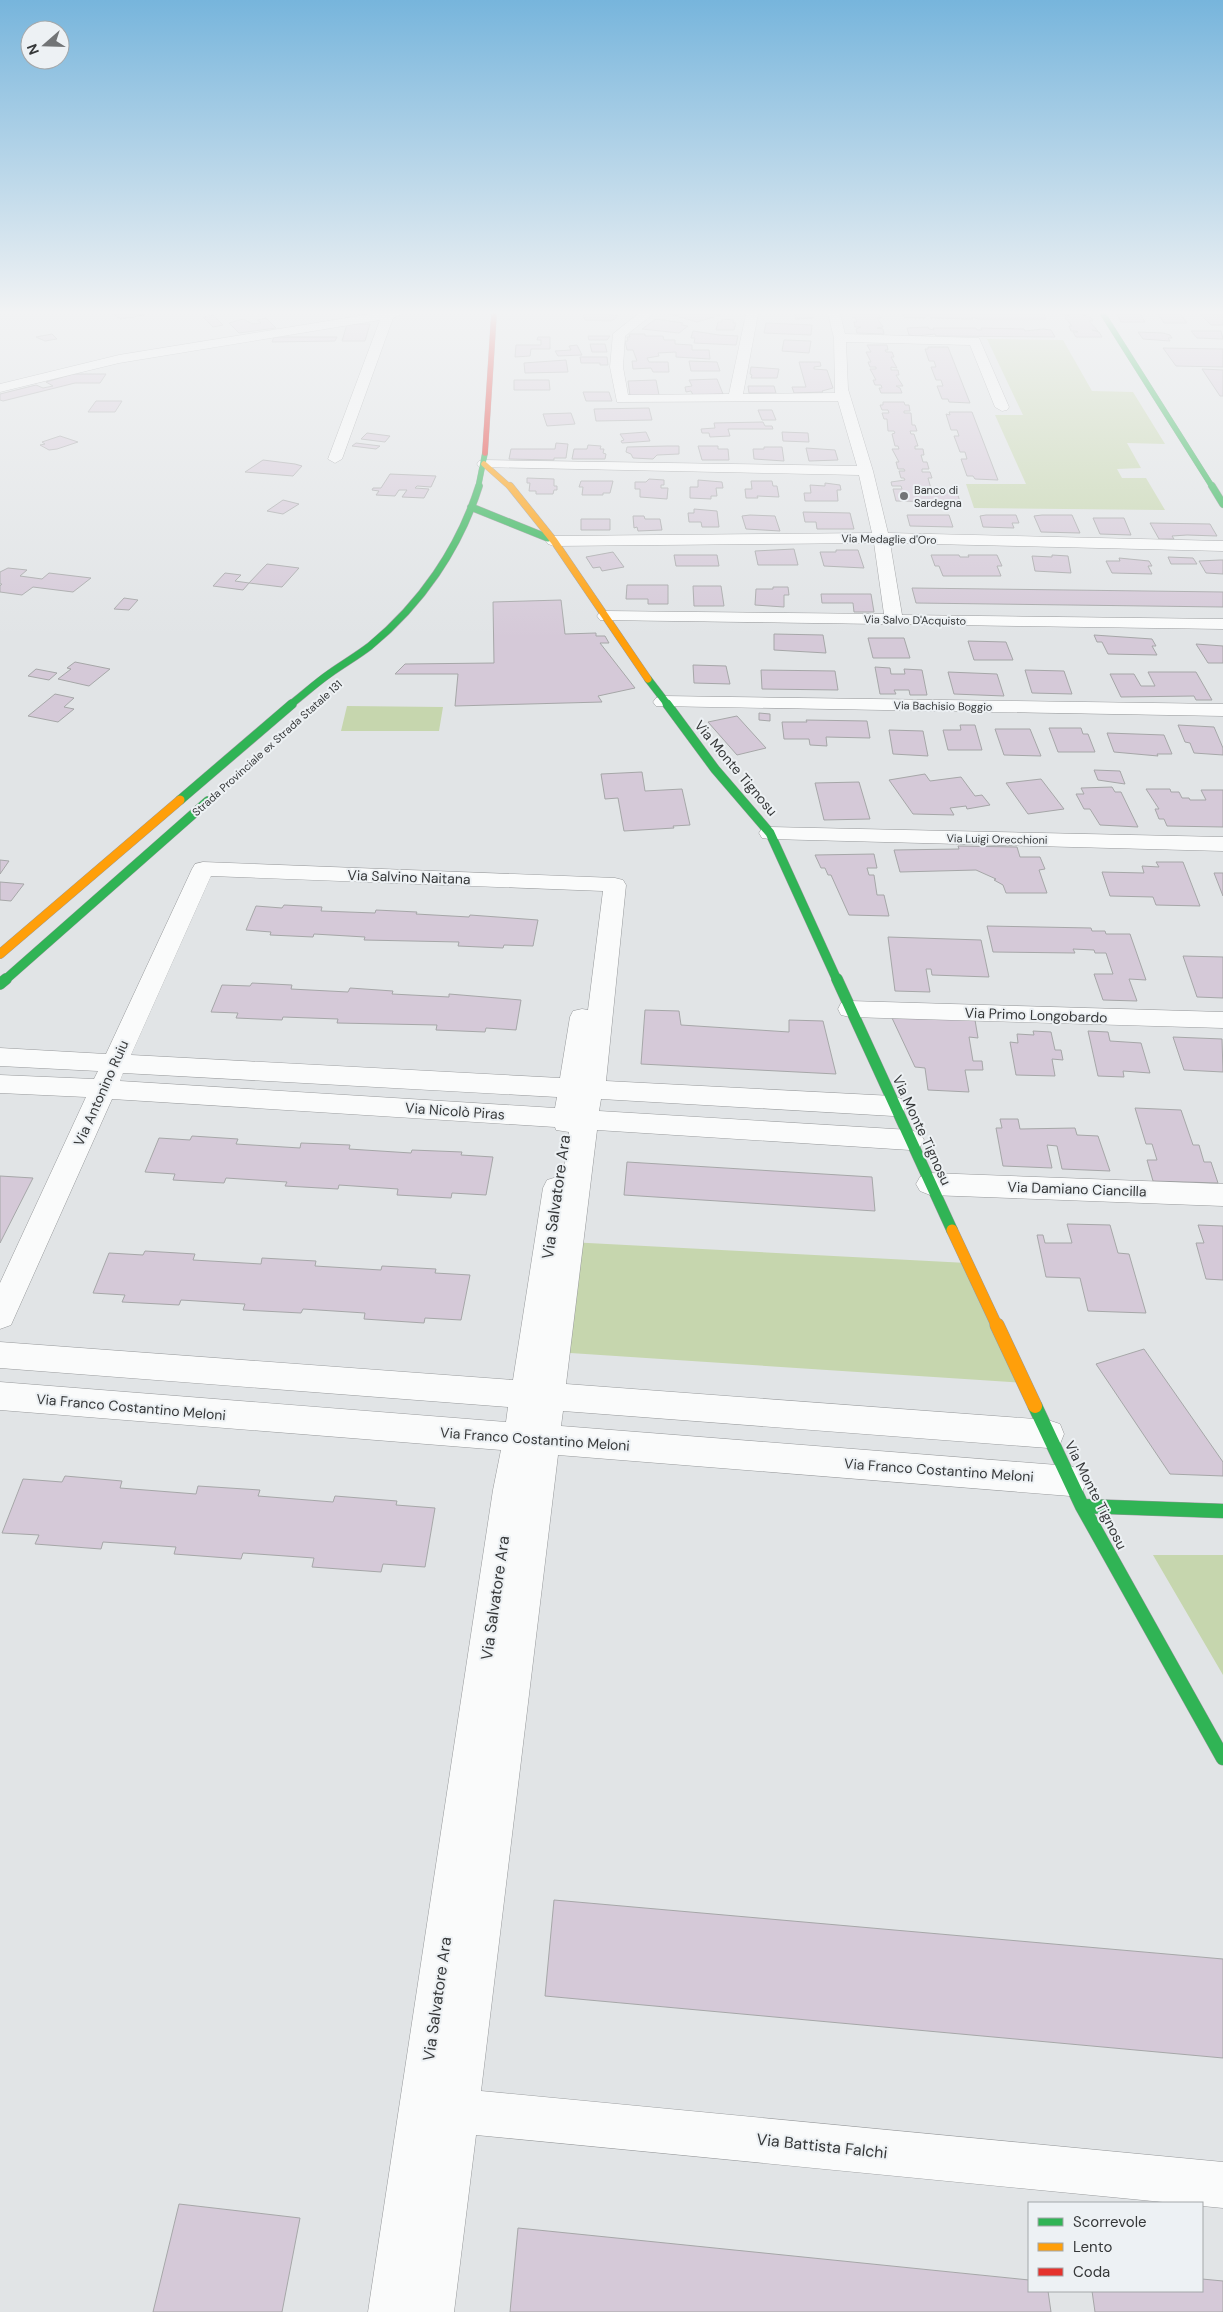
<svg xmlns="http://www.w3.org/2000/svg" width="1223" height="2312" font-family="'DM Sans',sans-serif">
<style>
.green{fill:#c6d6ae}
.building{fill:#d5c9d8;stroke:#a6a7a8}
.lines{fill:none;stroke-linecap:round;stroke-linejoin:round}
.street-casing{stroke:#97999b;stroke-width:1}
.fast-far4-casing{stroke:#97999b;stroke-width:6}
.fast-far3-casing{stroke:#97999b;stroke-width:8}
.fast-far2-casing{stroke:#97999b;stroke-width:10}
.fast-far1-casing{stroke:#97999b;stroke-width:12}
.fast-casing{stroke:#97999b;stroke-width:15}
.slow-far4-casing{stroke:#97999b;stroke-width:6}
.slow-far3-casing{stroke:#97999b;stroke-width:8}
.slow-far2-casing{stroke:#97999b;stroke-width:10}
.slow-far1-casing{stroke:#97999b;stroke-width:12}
.slow-casing{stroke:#97999b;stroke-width:15}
.jam-casing{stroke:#97999b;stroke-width:6}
.street{fill:#fafbfb;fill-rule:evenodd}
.fast-far4{stroke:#30b455;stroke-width:5.5}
.fast-far3{stroke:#30b455;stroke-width:7}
.fast-far2{stroke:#30b455;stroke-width:9}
.fast-far1{stroke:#30b455;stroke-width:11}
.fast{stroke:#30b455;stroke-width:14}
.slow-far4{stroke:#ff9f0a;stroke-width:5.5}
.slow-far3{stroke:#ff9f0a;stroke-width:7}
.slow-far2{stroke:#ff9f0a;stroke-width:9}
.slow-far1{stroke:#ff9f0a;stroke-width:11}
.slow{stroke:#ff9f0a;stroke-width:14}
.jam{stroke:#e5322d;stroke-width:5.5}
.poi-dot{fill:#727476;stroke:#edf1f4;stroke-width:2}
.labels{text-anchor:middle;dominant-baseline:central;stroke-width:4;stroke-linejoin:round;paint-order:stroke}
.far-poi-label{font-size:11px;fill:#363839;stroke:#edf1f4;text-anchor:start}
.far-street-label{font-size:11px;fill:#363839;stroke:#edf1f4}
.street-label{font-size:14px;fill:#363839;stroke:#edf1f4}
.near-street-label{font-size:16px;fill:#363839;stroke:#edf1f4}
</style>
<rect width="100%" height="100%" fill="#e1e4e6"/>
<!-- green -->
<path class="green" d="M987 339 1063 340 1092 391 1133 392 1165 444 1127 443 1141 468 1117 469 1122 478H1146L1165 510 974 508 966 484H1026L995 415H1023Z
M347 706 443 707 439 731H341Z
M569 1242 967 1263 1024 1383 555 1352Z
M1153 1555H1223V1675Z"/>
<!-- building -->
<path class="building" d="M113 314H144L145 315 121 319Z
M583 314H605L618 316 612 321 585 320Z
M670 314H718L720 315 697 322Z
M796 314H813V318L795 319Z
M852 314H879L881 318H877L883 327 877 328 883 329 884 334 857 333 856 329 861 327H855L854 322H857L856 318H853Z
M903 314H1044L1046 319H978L972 317 973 319 931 318 930 316H924L925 318H912L904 317Z
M1088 314 1083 315 1090 317 1093 321H1089L1098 331 1092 330 1099 332 1102 337H1076L1073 332H1078L1077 331H1071L1069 326H1072L1064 316H1069L1068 315 1062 314Z
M1117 314H1140L1145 322H1121Z
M1158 314H1180L1187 323H1164Z
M1200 314 1223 315V325H1211Z
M213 315 223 325 213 327 203 317Z
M266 318 276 328 239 333 229 323 243 319 253 324 261 323 257 320Z
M656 319 683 323 681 325 688 326 679 333 642 329Z
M722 319 734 320 733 323H736L734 330H716L718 322H722Z
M766 323 812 325 811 335 764 333Z
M347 324H370L365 341H342Z
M928 327 929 329 934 330 933 328H976L977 330H982L981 328 1024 329 1025 331 1043 329 1051 330 1055 337 936 336 935 334 917 336 909 335 907 328Z
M693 331 719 335 738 336 736 345 694 343 695 338H691Z
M1191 331H1221L1223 339 1197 338Z
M1138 332 1163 333 1170 335 1172 338H1168L1170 341 1143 339Z
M52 334 57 339 45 341 36 337Z
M629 334H645V336H663L664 340H675V344L692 345V350H709L710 359 676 357V352L658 353 659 356 647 358 649 362H668L669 372H653L651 368 633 369 632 361H637L633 350H627L625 341H628L627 337H630Z
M588 336H610L607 340H589Z
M274 337H337L335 341 272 342Z
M538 337H550V349H531L530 356 515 357 516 345H541V340H537Z
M784 340 811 341 809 353 782 351Z
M590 344H605L607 352H592Z
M577 345 582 355 558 356 555 351 571 350 569 346Z
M867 345H887L888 350H885L886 352H892L894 357H891L897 368 891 367V370H898L899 375H896L903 386H896L900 388 902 393H881L879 388H882L881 385H875L873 380H876L870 369H876V367H870L868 362H871L866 352H871Z
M928 347H948L970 403 949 402 948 399H942L937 386H943L941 380H936L931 367H936L934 361H929L925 349H928Z
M1163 348 1223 349V367L1176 366Z
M580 357H607L608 365H600V363H581Z
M566 360 568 372 525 373 524 363Z
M689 361 717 362 720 371H691Z
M799 362H820L821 366 814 367V369L827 370 833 388 822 391 823 392 794 393 792 387H806Z
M751 367 779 369 777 378H751L752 375 750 374Z
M1202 369 1223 370V396H1220Z
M73 374H106L100 383H75L3 401 0 400V394L36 385 43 388 53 386 46 382Z
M717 379 723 394 693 395 691 391 686 392 685 387 692 386 689 380Z
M514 380H549L550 390H514Z
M656 380 659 395 630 396 628 381Z
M748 386H774L776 393H749Z
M583 392H609L612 401H586Z
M96 401H122L115 412H88Z
M883 402H904L905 405H909L910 411H904V413H911L912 425H915L917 431H910L911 434H914L918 446H915V449H923L924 455H921L923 462H927L929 469H922V472H930L932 478H928L932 492H957L960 502 896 501 893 489H902L901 486H892L891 482 905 480 904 478H901L899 471H905L904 469H898L896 462H899L892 449H899L898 446H895L892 434 895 433 894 431H888L887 419H884L882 413H889L888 410H882L880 405H883Z
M649 408 652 420 596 421 594 409Z
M758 410H772L776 420H762Z
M949 412H972L998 480 975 479 973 476H967L961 459H967L965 452H960L954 436H959L957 430H951L946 414 950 415Z
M571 413 575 424 547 426 543 414Z
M763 422 765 426H772L773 429H728L730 436 710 437 709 433H702L701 429 715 428 714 423Z
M646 432 650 441 622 443 621 441 624 440 620 434Z
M782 432 808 433 809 442 783 441Z
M367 433 390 436 385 442 361 439Z
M60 436 78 442 57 449 49 450 40 445 45 444 42 442Z
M356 443 380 446 376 449 352 446Z
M556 443 568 444 566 458H554V460L509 459 511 449H555Z
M588 445 601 446 600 449H604L603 453 606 454 605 459H572L574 449H587Z
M667 446H679V454L657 455 653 459 633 458 631 454 626 452 627 447Z
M698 446H718V449H728L729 460H702Z
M764 447H782L784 461 754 459 753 449H764Z
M806 448 835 450 838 460 809 461Z
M263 460 295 464 302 466 293 476 245 472Z
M390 474 436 476 431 487 417 486 415 488 429 489 424 498 402 497 407 490H399L395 496 376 495 379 491 372 490 373 488H381Z
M527 478 554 479V486H557V490H554L553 494H536V491H529L530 483H527Z
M649 479 664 480V485H661V488H668L667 499 640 497V489H635V482H646Z
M698 480 722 482 723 488H716L717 496H711V499L690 498V487H698Z
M581 481H613L610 493H603V495H582L583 487H579Z
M751 481H772L773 486H777L779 497 757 496 758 498H746L745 489H752Z
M825 483 840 485 841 490H837L838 501H805L804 493H811L810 485 825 486Z
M283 500 299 504 283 514 267 511Z
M694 509 717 511 719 527H702L701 522H689L688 513H694Z
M803 512 850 513 854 529H817L816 522H805Z
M750 515 775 516 780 531 746 529 742 516Z
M907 515H949L953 527 910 526Z
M986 515H1016L1019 523H1012L1014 528 983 527 980 516Z
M1042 515H1072L1080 533 1041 532 1034 516Z
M633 516H644L645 519H660L662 530 638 531 637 527 634 528Z
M1093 518H1124L1131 535 1100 534Z
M581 519H610V530H581Z
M1150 523 1210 524 1217 536 1187 535 1172 536 1174 539H1159Z
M794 549 798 565H758L755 551Z
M836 550H858L864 568 824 566 820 552H836Z
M613 552 624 567 602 571 600 567 593 568 586 557Z
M674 555H717L719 566H676Z
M931 555H959L960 557H969L968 555H997L1002 566H997L1001 576H943L939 566H935Z
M1052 555 1068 556 1071 573 1035 571 1032 556 1052 557Z
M1168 557 1193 558 1197 564H1171Z
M1119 558 1149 561 1152 566H1148L1152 574 1112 573 1106 561H1120Z
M1220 560H1223V574L1206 573 1199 561Z
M267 564 299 568 282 587 249 583 243 590 213 586 225 573 241 575 235 581 249 583Z
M8 568 27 570 20 576 42 579 49 573 91 578 73 592 33 587 22 595 0 592V586L2 584H0V572Z
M627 585H668V604H648V599H626Z
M693 586H721L724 606H694Z
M773 587H788L789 595H784V607L755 605 756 589H773Z
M912 588 1223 592V607L916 603Z
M821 594H871L874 612H854L853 603H822Z
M124 598 138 600 129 610 114 609Z
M561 600 565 634 596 633V636H605L609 643H600L635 688 598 696 602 702 455 706 458 674H395L405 664 494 663 493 602Z
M774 634 823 635 826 653 774 650Z
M1094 635 1152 639 1156 646H1152L1157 655 1108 654 1102 642H1097Z
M868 638H904L910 658H873Z
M968 641 1006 642 1013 660H974Z
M1196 644 1223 646V663H1208Z
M75 662 110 669 89 686 58 679 71 669 67 668Z
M693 665 726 666 730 684 694 683Z
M875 667 890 668 891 674H905L904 669 922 670 927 695H910L909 690H894L896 694H880Z
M36 669 57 673 49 680 28 676Z
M761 670 835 671 838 690 762 689Z
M1025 670 1064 671 1072 694 1032 693Z
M948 672 997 674 1004 696 954 694Z
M1148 672H1196L1212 700H1196L1194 696 1121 697 1110 674H1134L1141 686H1155Z
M55 694 74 698 64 707 74 709 58 722 28 716Z
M759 713 770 714V721L759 720Z
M737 716 766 748 737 755 708 722Z
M806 720 867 721 870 738 826 737 827 746 810 745 809 739H784L782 722H807Z
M960 725H975L982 750H948L943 730H961Z
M1178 725 1214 727 1223 748V755L1194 753 1190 743 1185 742Z
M1049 728H1081L1083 734H1088L1095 752H1058Z
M995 729H1030L1041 756 1004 755Z
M889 730 923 731 928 756 893 754Z
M1107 733 1164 735 1172 754H1157L1158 756 1114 752Z
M1094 770 1120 771 1125 784 1098 780Z
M642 772 645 791 682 789 690 825 673 826 674 828 624 831 618 798 605 799 601 774Z
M925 774 930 781 961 777 975 796 982 795 990 805 967 809 966 806 950 808 954 815 913 814 889 780Z
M1041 779 1064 809 1028 814 1006 783Z
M859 782 870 819 824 820 815 783Z
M1112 787 1115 792H1121L1138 827 1100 825 1090 809H1084L1076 794H1084L1081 788Z
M1146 789H1170L1171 792H1179L1182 798H1189L1190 800H1206L1201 790H1223V827L1167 826 1164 819H1159L1155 809H1159Z
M958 846 1017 847 1020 857H1040L1045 869 1039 870 1047 893H1006L1003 885 994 880 996 879 976 870 900 872 894 850 959 849Z
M874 854 877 868H867L869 875H874L877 895H884L889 916 849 915 831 875H828L825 868H821L815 855Z
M0 860 9 861 0 874Z
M1156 862H1183L1200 906 1156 905 1153 897 1110 896 1102 872 1144 873 1142 866 1159 867Z
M1214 873H1223V896Z
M0 882 24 884 11 901 0 900Z
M284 905 322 907 321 911 375 913 376 910 417 912 416 914 469 917 470 915 538 920 533 946 504 945 503 948 458 946 459 942 364 940 365 937 314 934 313 937 270 935 271 932 246 930 256 906 282 908Z
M987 926 1091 928 1092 931H1105L1106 934H1130L1146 980 1129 979 1137 1001 1103 1000 1094 974H1113L1106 953H1095L1094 950 1073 949 1075 953 993 952Z
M888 937 981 940 989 977 932 975 931 969H926L930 992 895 991Z
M1183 956 1223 957V998L1197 997Z
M252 983 292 985 291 989 348 992 350 988 393 991 392 994 449 997V994L521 1000 516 1030 486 1028 485 1032 436 1030 437 1025 337 1023 338 1019 283 1017 282 1020 236 1018 238 1013 211 1012 222 985 250 986Z
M645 1010 679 1011 681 1025 789 1032V1020L823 1021 836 1074 641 1064Z
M892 1018 975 1020 978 1038 969 1037 973 1061H982L983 1070H965L969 1092 928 1090 925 1068 915 1067Z
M1033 1031 1051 1032 1055 1050H1061L1063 1060 1052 1059 1055 1076 1016 1075 1010 1042 1018 1043 1017 1034 1034 1035Z
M1088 1031 1108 1032 1110 1041 1141 1043 1150 1073 1123 1071 1124 1077 1098 1076Z
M1173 1037 1222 1039 1223 1072 1184 1070Z
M1135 1108 1181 1110 1193 1145H1199L1204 1162H1211L1218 1183 1153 1181 1147 1160H1157L1152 1144H1146Z
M1000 1119H1018L1020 1129 1075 1128 1077 1135 1098 1136 1110 1171 1062 1169 1057 1146 1047 1145 1052 1168 1003 1166 996 1128H1002Z
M192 1136 238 1139 236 1144 300 1148 301 1143 350 1145 349 1149 411 1153 412 1150 462 1152 461 1155 493 1157 486 1195 452 1193 451 1198 397 1195 398 1189 339 1185 338 1189 285 1186 287 1182 226 1178 224 1183 173 1180 175 1174 145 1172 159 1138 190 1140Z
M627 1162 872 1177 875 1211 624 1195Z
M0 1176 33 1178 0 1243Z
M1067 1224 1110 1225 1118 1253 1129 1254 1146 1313 1088 1311 1080 1278 1046 1277 1037 1235H1043L1045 1243H1072Z
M1198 1225 1223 1226V1280L1206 1279 1196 1243H1204Z
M145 1251 195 1254 193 1260 261 1264 262 1258 316 1261 315 1266 381 1270 382 1266 436 1269 435 1273 470 1275 461 1320 425 1318 424 1323 364 1319 365 1313 303 1309 301 1313 243 1310 245 1304 181 1300 179 1305 122 1302 125 1295 93 1293 109 1253 143 1255Z
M1144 1349 1223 1462V1476L1170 1474 1096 1364Z
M65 1476 122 1481 120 1488 196 1494 198 1486 260 1490 258 1496 333 1502 335 1496 397 1501 396 1505 435 1508 425 1567 383 1564 381 1572 312 1567 314 1558 243 1553 241 1559 174 1554 176 1547 103 1542 101 1549 35 1544 39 1535 2 1533 23 1479 62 1482Z
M554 1900 1223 1959V2058L545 1996Z
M179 2204 300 2218 282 2312H153Z
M518 2228 1029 2280V2291H1048L1051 2312H510Z
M1202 2279 1223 2281V2312H1095L1092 2291H1202Z"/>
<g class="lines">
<defs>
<path id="street" d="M371 314H402L393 318 342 459 335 463 328 459 380 320 119 363 0 392V384L119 355Z
M638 314H653L625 336 623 367 628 395 729 394 746 314H758L743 394 835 393 834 338 828 314H840L845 334 979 338 1009 407 1007 410 1002 411 995 407 970 345 846 342 848 389 873 471 888 533 1223 541V551L890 543 902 615 1223 619V629L600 620 597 616 600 612 606 611 884 614 874 543 554 546 548 544 546 541 548 538 554 536 872 533 859 475 479 467 477 464 479 461 484 460 857 466 838 401 617 402 610 367 613 334Z
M663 696 1223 704V716L656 706 653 702 656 698Z
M770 827 1223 837V851L770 839 762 838 759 833 762 828Z
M203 862 615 878 623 880 626 885 606 1081 893 1096 902 1099 906 1106 902 1113 893 1116 601 1099 599 1111 910 1130 920 1133 924 1140 920 1147 910 1150 597 1130 566 1384 1048 1420 1060 1424 1064 1434 1060 1444 1048 1448 563 1411 561 1426 1070 1466 1082 1470 1087 1481 1082 1492 1070 1496 558 1455 481 2091 1223 2162V2208L1202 2206V2203H1173L476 2135 454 2312H368L493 1490 501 1450 0 1410V1382L506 1422 508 1407 0 1368V1342L513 1380 543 1188 547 1180 557 1177 563 1179 569 1132 556 1130 555 1127 112 1099 15 1316 11 1325 0 1329V1283L86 1097 0 1093V1075L94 1079 98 1071 0 1066V1048L106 1054 192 869 195 864ZM211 876 603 891 588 1010 582 1009 573 1011 570 1017 560 1078 131 1055ZM123 1073 557 1097 555 1108 120 1081Z
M850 1001 1223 1012V1028L850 1017 841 1015 838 1009 841 1003Z
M930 1173 1223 1184V1206L930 1195 920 1191 916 1184 920 1177Z"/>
<path id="fast-far4" d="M1103 314 1213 488
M478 488 485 453"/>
<path id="fast-far3" d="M1212 486 1223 504
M471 507 548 538
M648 679 668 705
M290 705C303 695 316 683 329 674 343 664 357 656 370 646 421 604 459 549 479 486"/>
<path id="fast-far2" d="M667 704 715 769 770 833 837 980
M180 800 292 704
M5 980 208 801"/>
<path id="fast-far1" d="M837 979 952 1230
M0 984 6 979"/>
<path id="fast" d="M1035 1406 1082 1506 1223 1758
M1082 1506 1223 1511"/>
<path id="slow-far4" d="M484 464 511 488"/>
<path id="slow-far3" d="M510 486 554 541 648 679"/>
<path id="slow-far2" d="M0 954 180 800"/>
<path id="slow-far1" d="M952 1230 997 1326"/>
<path id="slow" d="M997 1325 1035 1406"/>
<path id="jam" d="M485 453 494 314"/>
</defs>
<!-- street casing -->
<use href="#street" class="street-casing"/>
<!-- fast-far4 casing -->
<use href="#fast-far4" class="fast-far4-casing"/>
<!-- fast-far3 casing -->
<use href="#fast-far3" class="fast-far3-casing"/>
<!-- fast-far2 casing -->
<use href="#fast-far2" class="fast-far2-casing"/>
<!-- fast-far1 casing -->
<use href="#fast-far1" class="fast-far1-casing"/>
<!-- fast casing -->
<use href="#fast" class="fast-casing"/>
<!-- slow-far4 casing -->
<use href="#slow-far4" class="slow-far4-casing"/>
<!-- slow-far3 casing -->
<use href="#slow-far3" class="slow-far3-casing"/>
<!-- slow-far2 casing -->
<use href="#slow-far2" class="slow-far2-casing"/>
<!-- slow-far1 casing -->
<use href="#slow-far1" class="slow-far1-casing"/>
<!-- slow casing -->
<use href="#slow" class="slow-casing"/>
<!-- jam casing -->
<use href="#jam" class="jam-casing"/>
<!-- street -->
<use href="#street" class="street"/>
<!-- fast-far4 -->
<use href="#fast-far4" class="fast-far4"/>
<!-- fast-far3 -->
<use href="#fast-far3" class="fast-far3"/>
<!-- fast-far2 -->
<use href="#fast-far2" class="fast-far2"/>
<!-- fast-far1 -->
<use href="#fast-far1" class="fast-far1"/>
<!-- fast -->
<use href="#fast" class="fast"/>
<!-- slow-far4 -->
<use href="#slow-far4" class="slow-far4"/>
<!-- slow-far3 -->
<use href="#slow-far3" class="slow-far3"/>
<!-- slow-far2 -->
<use href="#slow-far2" class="slow-far2"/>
<!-- slow-far1 -->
<use href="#slow-far1" class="slow-far1"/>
<!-- slow -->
<use href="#slow" class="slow"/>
<!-- jam -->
<use href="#jam" class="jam"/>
</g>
<!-- sky -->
<linearGradient id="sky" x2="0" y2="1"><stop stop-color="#77b5dc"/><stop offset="0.49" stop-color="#f2f3f4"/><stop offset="1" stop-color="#f2f3f4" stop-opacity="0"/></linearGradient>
<rect width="1223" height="638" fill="url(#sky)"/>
<!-- markers -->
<circle class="poi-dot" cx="904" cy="496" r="5"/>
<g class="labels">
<!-- far-poi labels -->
<g class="far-poi-label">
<text x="914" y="490">Banco di<tspan x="914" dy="13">Sardegna</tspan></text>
</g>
<!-- far-street labels -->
<g class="far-street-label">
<text transform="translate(889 539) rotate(1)">Via Medaglie d'Oro</text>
<text transform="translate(915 620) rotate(1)">Via Salvo D'Acquisto</text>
<text transform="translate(943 706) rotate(1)">Via Bachisio Boggio</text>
<text transform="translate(267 748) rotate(-42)">Strada Provinciale ex Strada Statale 131</text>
<text transform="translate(997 839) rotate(1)">Via Luigi Orecchioni</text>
</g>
<!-- street labels -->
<g class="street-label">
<text transform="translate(736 768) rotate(50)">Via Monte Tignosu</text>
<text transform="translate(409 877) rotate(2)">Via Salvino Naitana</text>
<text transform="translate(1036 1015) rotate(2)">Via Primo Longobardo</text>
<text transform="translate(101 1093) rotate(-66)">Via Antonino Ruiu</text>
<text transform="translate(455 1111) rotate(4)">Via Nicolò Piras</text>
<text transform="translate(922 1130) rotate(65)">Via Monte Tignosu</text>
<text transform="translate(1077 1189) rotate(2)">Via Damiano Ciancilla</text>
<text transform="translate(131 1407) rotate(5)">Via Franco Costantino Meloni</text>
<text transform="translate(535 1439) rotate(4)">Via Franco Costantino Meloni</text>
<text transform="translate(939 1470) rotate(4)">Via Franco Costantino Meloni</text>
<text transform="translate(1096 1495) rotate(63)">Via Monte Tignosu</text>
</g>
<!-- near-street labels -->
<g class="near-street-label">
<text transform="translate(556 1197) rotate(-82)">Via Salvatore Ara</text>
<text transform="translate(495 1598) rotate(-82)">Via Salvatore Ara</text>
<text transform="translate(437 1999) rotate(-82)">Via Salvatore Ara</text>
<text transform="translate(822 2146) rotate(6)">Via Battista Falchi</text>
</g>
</g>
<!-- legend -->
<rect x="1028" y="2202" width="175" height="90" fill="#edf1f4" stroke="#a4a7a9"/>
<rect x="1038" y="2218" width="25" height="8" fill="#30b455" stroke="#a4a7a9"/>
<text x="1073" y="2227" font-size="15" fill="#363839">Scorrevole</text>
<rect x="1038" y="2243" width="25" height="8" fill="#ff9f0a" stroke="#a4a7a9"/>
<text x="1073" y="2252" font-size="15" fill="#363839">Lento</text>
<rect x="1038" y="2268" width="25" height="8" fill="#e5322d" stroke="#a4a7a9"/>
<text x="1073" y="2277" font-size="15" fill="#363839">Coda</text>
<!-- north arrow -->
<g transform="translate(45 45) rotate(250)"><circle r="24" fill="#edf1f4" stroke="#a4a7a9"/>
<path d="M0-4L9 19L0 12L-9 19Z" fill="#727476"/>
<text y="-8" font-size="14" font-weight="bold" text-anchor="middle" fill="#363839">N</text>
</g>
</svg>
